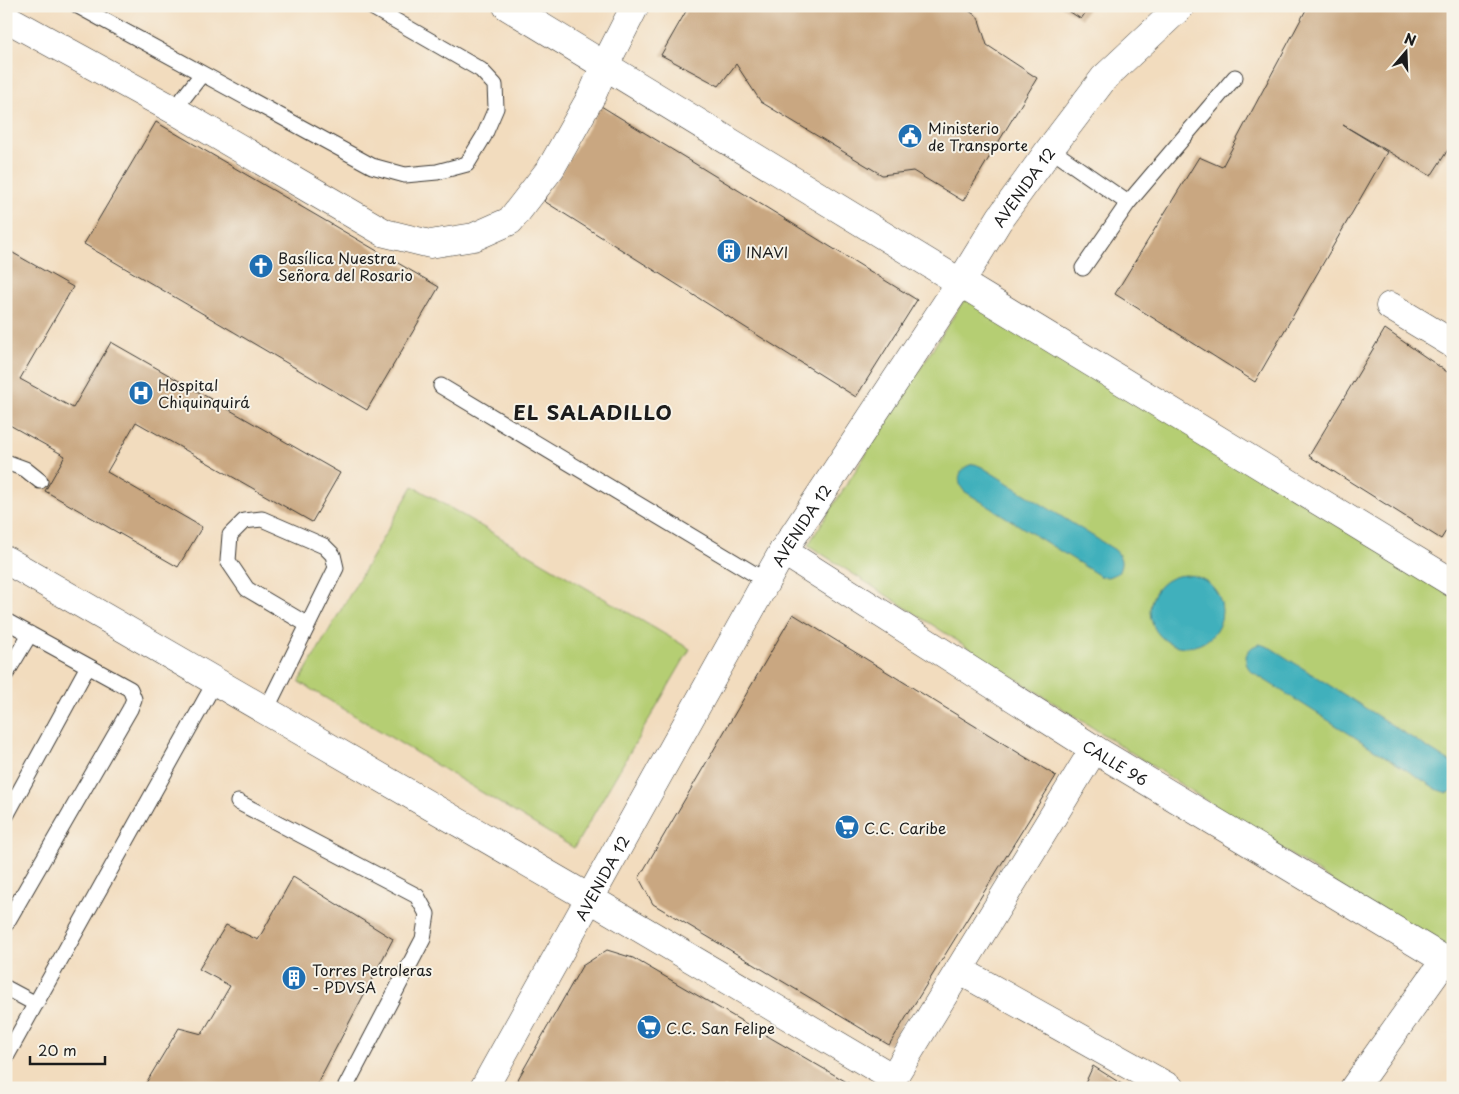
<svg xmlns="http://www.w3.org/2000/svg" width="1459" height="1094" font-family="'Playpen Sans',sans-serif">
<style>
.green{fill:#b5ce73;stroke:#687548}
.water{fill:#41b0bc;stroke:#2e666c}
.building{fill:#c9a781}
.lines{fill:none;stroke-linecap:round;stroke-linejoin:round}
.service-casing{stroke:#3c3934;stroke-width:17}
.minor-casing{stroke:#3c3934;stroke-width:29}
.service{stroke:#fff;stroke-width:15}
.minor{stroke:#fff;stroke-width:28}
.labels{text-anchor:middle;dominant-baseline:central;stroke-width:4;stroke-linejoin:round;paint-order:stroke}
.poi-label{font-size:15px;fill:#1c1c1c;stroke:#f7f3e8;text-anchor:start}
.street-label{font-size:15px;fill:#1c1c1c;stroke:#f7f3e8}
.district-label{font-size:20px;font-weight:bold;letter-spacing:1px;fill:#1c1c1c;stroke:#f7f3e8}
</style>
<rect width="100%" height="100%" fill="#f7f3e8"/>
<filter id="ink" filterUnits="userSpaceOnUse"><feTurbulence type="fractalNoise" baseFrequency=".02" numOctaves="2"/><feDisplacementMap in="SourceGraphic" scale="10" xChannelSelector="R" yChannelSelector="G"/><feConvolveMatrix kernelMatrix="1 2 1 2 8 2 1 2 1" color-interpolation-filters="sRGB"/></filter>
<filter id="wash" filterUnits="userSpaceOnUse"><feTurbulence type="fractalNoise" baseFrequency=".0096" numOctaves="4" result="noise"/><feDisplacementMap in="SourceGraphic" scale="20" xChannelSelector="R" yChannelSelector="G"/><feGaussianBlur stdDeviation="1.12" result="paint"/><feColorMatrix in="noise" values="0 0 0 0 0 0 0 0 0 0 0 0 0 0 0 0 0 1.4 0 .05"/><feComposite in="paint" operator="in"/></filter>
<g filter="url(#wash)">
<rect width="100%" height="100%" fill="#f2dcbe"/>
<!-- green -->
<path class="green" d="M969 292 1453 597V959L808 545Z
M413 486 690 649 574 848 299 682Z"/>
<!-- water -->
<path class="water" d="M975 464 982 467 1115 550C1122 557 1123 564 1118 573L1108 577 1100 576 964 491C954 479 961 465 975 464Z
M1150 611a36 36 0 1 1 72 0a36 36 0 1 1-72 0Z
M1260 644 1271 648 1453 764V791L1447 793 1438 790 1252 672C1241 662 1245 647 1260 644Z"/>
<g id="blocks">
<!-- building -->
<path class="building" d="M689 6H962L978 17 987 45 1037 78 963 201 913 171 882 175 761 102 736 64 719 86 661 55Z
M1061 6H1090L1081 19Z
M1308 6H1453V142L1431 176 1343 125 1387 152 1255 382 1115 294 1199 157 1222 167Z
M601 106 917 300 856 397 544 201Z
M156 122 439 287 367 410 84 244Z
M6 249 73 287 20 379 73 408 111 342 340 473 312 522 136 422 107 472 202 527 178 567 45 491 65 456 6 423Z
M1385 329 1453 376V520L1441 539 1309 456Z
M793 614 1056 776 889 1045 653 904 639 878Z
M293 877 393 939 315 1088H143L179 1028 202 1034 230 986 199 969 226 925 258 940Z
M607 950 633 958 857 1088H513L582 966Z
M1093 1066 1128 1088H1083Z"/>
</g>
</g>
<g filter="url(#ink)">
<use href="#blocks" fill-opacity="0" stroke="#3c3934" stroke-width="1"/>
<g class="lines">
<defs>
<path id="service" d="M78 6 372 166 405 175 437 172 467 164 484 136 496 108 495 85 481 70 370 6
M174 110 202 74
M1050 149 1128 203 1235 77
M1083 268 1128 203
M441 386 766 581
M6 462 25 469 40 481
M6 621 130 689 134 699 130 709 6 924
M6 674 30 634
M265 712 336 568 333 555 324 546 262 519 244 521 230 535 228 561 247 589 308 625
M238 802 417 896 427 914 423 939 345 1088
M6 816 88 666
M6 988 36 1004
M6 1057 215 682"/>
<g id="minor">
<path d="M507 6 1453 583"/>
<path d="M6 18 174 110 385 233 430 244 474 237 510 221 551 168 592 95 605 65 635 6"/>
<path d="M1390 306 1453 344"/>
<path id="s1" d="M783 551 1094 749 1453 965"/>
<path d="M6 560 589 898 893 1078 1094 749"/>
<path d="M959 970 1170 1088"/>
<path id="s2" d="M484 1088 783 551 960 283 1000 218 1050 149 1104 78 1181 6"/>
<path d="M1354 1088 1445 960"/>
</g>
</defs>
<!-- service casing -->
<use href="#service" class="service-casing"/>
<!-- minor casing -->
<use href="#minor" class="minor-casing"/>
<!-- service -->
<use href="#service" class="service"/>
<!-- minor -->
<use href="#minor" class="minor"/>
</g>
</g>
<!-- icons -->
<defs>
<symbol id="civic-disc" viewBox="-11 -11 22 22"><circle r="9.5" fill="#1f6fb2" stroke="#f7f3e8"/><path d="M-.6-6.5H3V-4.5H.6V-3L4-1V1h2V6H-6V1h2V-1L-.6-3ZM-1.2 2.5V6h2.4V2.5Z" fill="#fff"/></symbol>
<symbol id="building-disc" viewBox="-11 -11 22 22"><circle r="9.5" fill="#1f6fb2" stroke="#f7f3e8"/><path d="M-4-6H4V6H1V3H-1V6H-4ZM-2.5-4.3h1.7v1.8h-1.7ZM.8-4.3h1.7v1.8H.8ZM-2.5-1h1.7V.8h-1.7ZM.8-1h1.7V.8H.8Z" fill="#fff"/></symbol>
<symbol id="church-disc" viewBox="-11 -11 22 22"><circle r="9.5" fill="#1f6fb2" stroke="#f7f3e8"/><path d="M-1.2-6h2.4v3.5h3.3v2.4h-3.3V6h-2.4V-.1h-3.3v-2.4h3.3Z" fill="#fff"/></symbol>
<symbol id="hospital-disc" viewBox="-11 -11 22 22"><circle r="9.5" fill="#1f6fb2" stroke="#f7f3e8"/><path d="M-5-5h3v3.5h4V-5h3V5h-3V1.5h-4V5h-3Z" fill="#fff"/></symbol>
<symbol id="supermarket-disc" viewBox="-11 -11 22 22"><circle r="9.5" fill="#1f6fb2" stroke="#f7f3e8"/><path d="M-6-5.5h2.5l.6 2H6L4.5 2H-2.5L-4.4-4H-6ZM-1.5 3.2a1.3 1.3 0 1 0 .1 0ZM3 3.2a1.3 1.3 0 1 0 .1 0Z" fill="#fff"/></symbol>
</defs>
<g fill-rule="evenodd">
<use href="#civic-disc" x="896" y="122" width="28" height="28"/>
<use href="#building-disc" x="715" y="237" width="28" height="28"/>
<use href="#church-disc" x="247" y="252" width="28" height="28"/>
<use href="#hospital-disc" x="127" y="379" width="28" height="28"/>
<use href="#supermarket-disc" x="833" y="813" width="28" height="28"/>
<use href="#building-disc" x="280" y="964" width="28" height="28"/>
<use href="#supermarket-disc" x="635" y="1013" width="28" height="28"/>
</g>
<g class="labels">
<!-- poi labels -->
<g class="poi-label">
<text x="928" y="127">Ministerio<tspan x="928" dy="17">de Transporte</tspan></text>
<text x="746" y="251">INAVI</text>
<text x="278" y="257">Basílica Nuestra<tspan x="278" dy="17">Señora del Rosario</tspan></text>
<text x="158" y="384">Hospital<tspan x="158" dy="17">Chiquinquirá</tspan></text>
<text x="864" y="827">C.C. Caribe</text>
<text x="312" y="969">Torres Petroleras<tspan x="312" dy="17">- PDVSA</tspan></text>
<text x="666" y="1027">C.C. San Felipe</text>
</g>
<!-- street labels -->
<g class="street-label">
<text stroke="none"><textPath href="#s2" startOffset="1051">AVENIDA 12</textPath></text>
<text stroke="none"><textPath href="#s2" startOffset="646">AVENIDA 12</textPath></text>
<text stroke="none"><textPath href="#s1" startOffset="394">CALLE 96</textPath></text>
<text stroke="none"><textPath href="#s2" startOffset="241">AVENIDA 12</textPath></text>
</g>
<!-- district labels -->
<g class="district-label">
<text x="593" y="412">EL SALADILLO</text>
</g>
</g>
<!-- margin -->
<rect width="1459" height="1094" fill="none" stroke="#f7f3e8" stroke-width="25"/>
<!-- north arrow -->
<g transform="translate(1406 52) rotate(19)" stroke="#f7f3e8" stroke-width="4" paint-order="stroke">
<path d="M0-4L9 19L0 12L-9 19Z" fill="#1c1c1c"/>
<text y="-8" font-size="14" font-weight="bold" text-anchor="middle" fill="#1c1c1c">N</text>
</g>
<!-- scale -->
<path d="M30 1056v8h75v-8" fill="none" stroke="#1c1c1c" stroke-width="2.5"/>
<text x="38" y="1056" font-size="15" fill="#1c1c1c" stroke="#f7f3e8" stroke-width="4" paint-order="stroke">20 m</text>
</svg>
